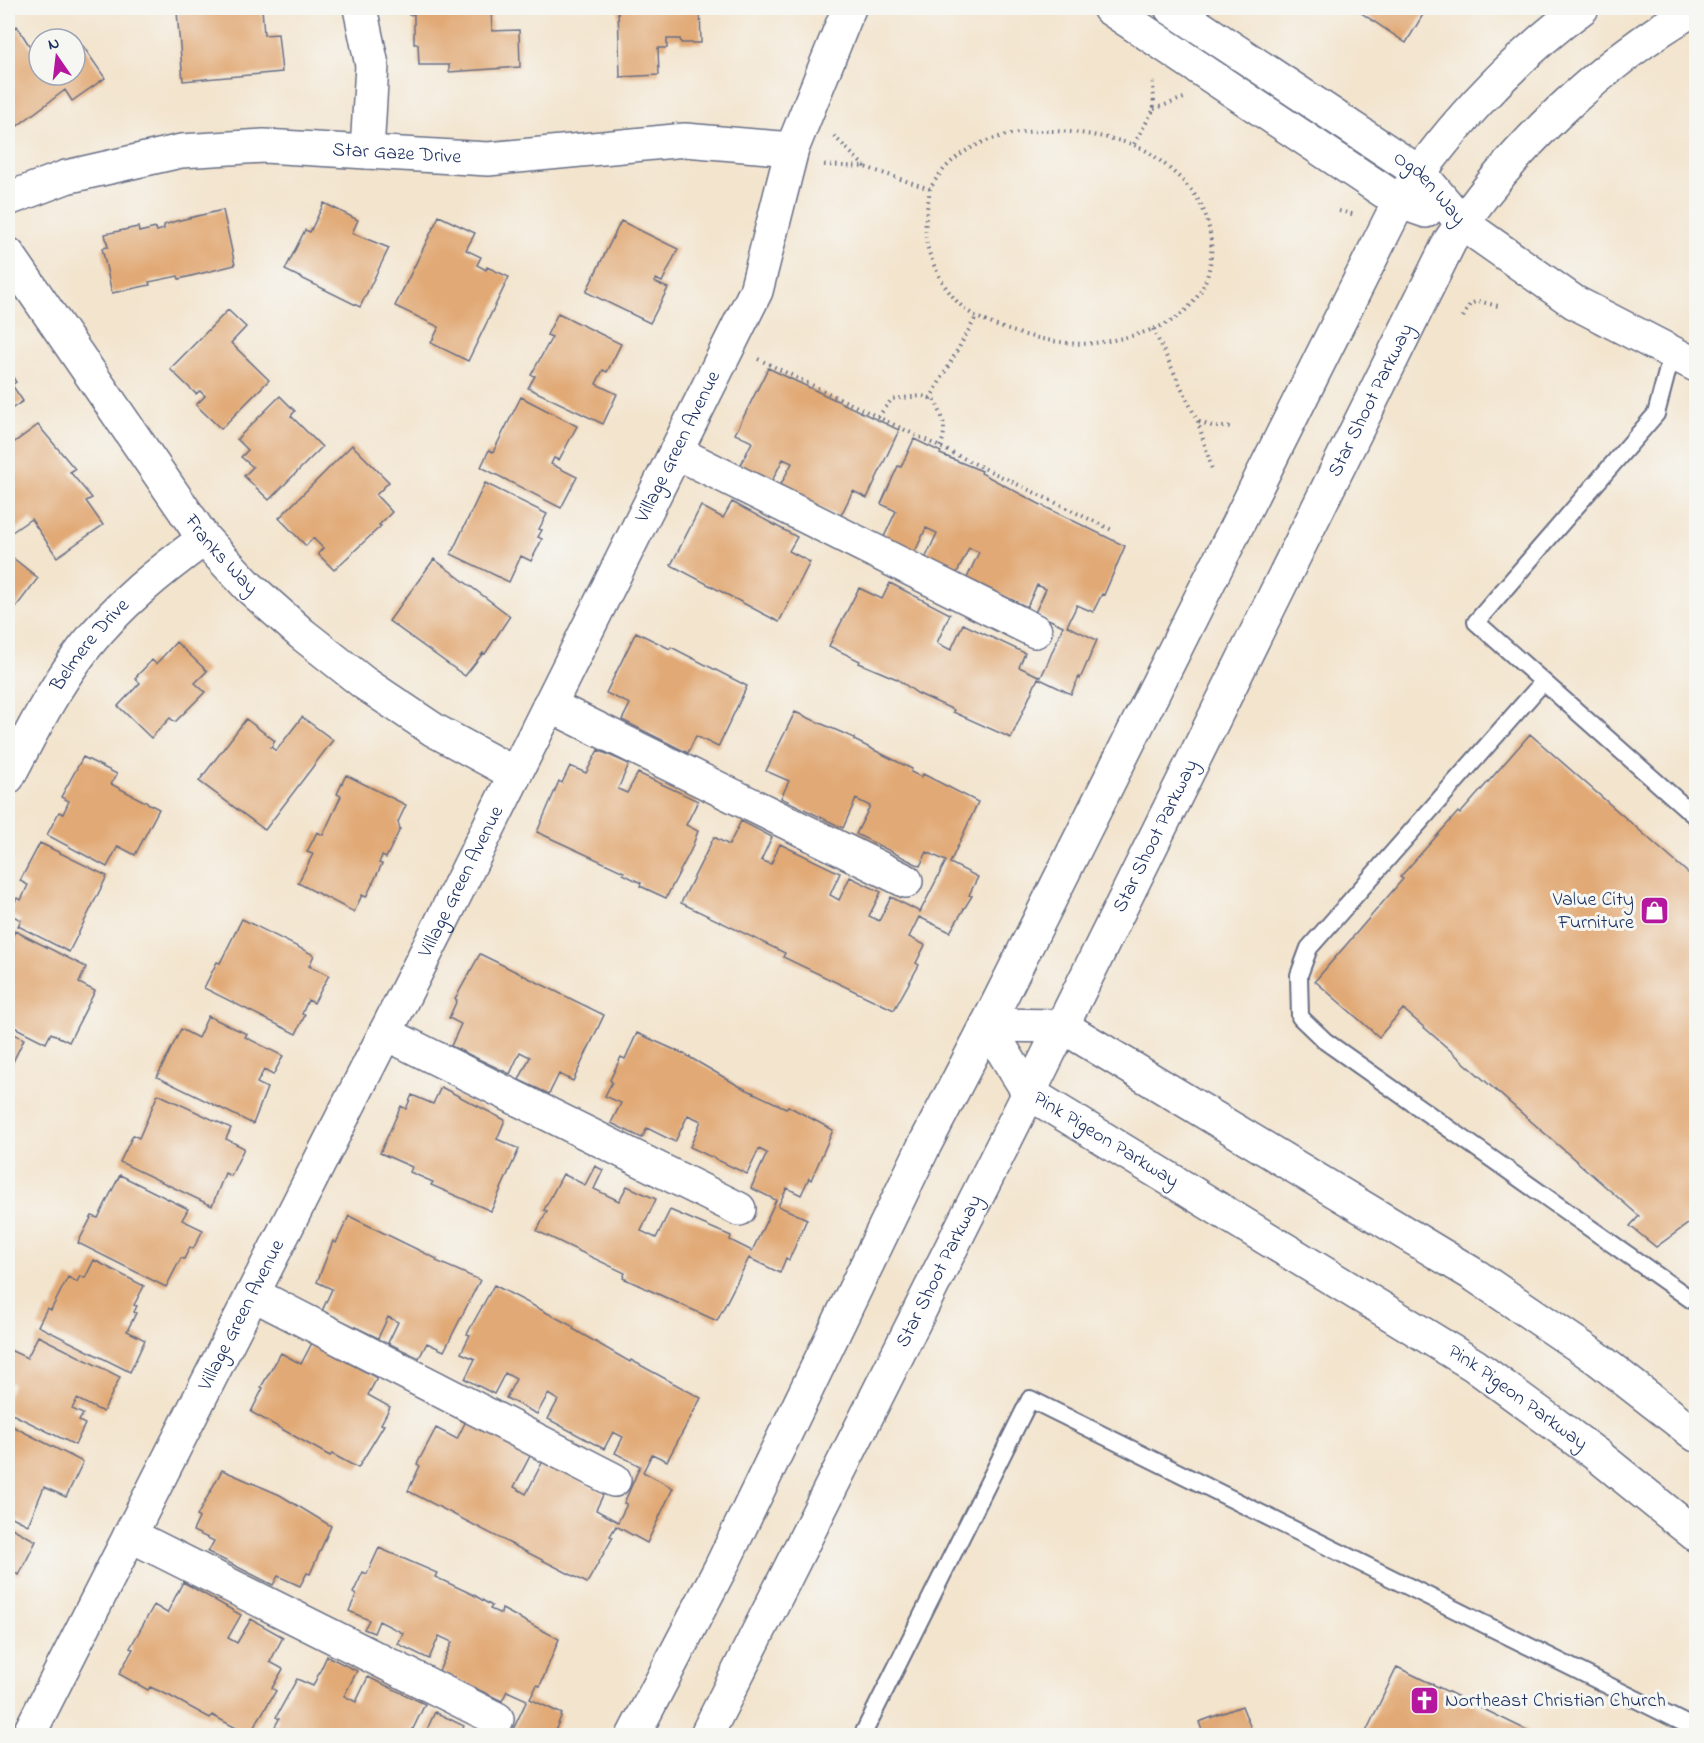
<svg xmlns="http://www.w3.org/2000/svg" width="1704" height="1743" font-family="'Indie Flower',sans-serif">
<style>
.building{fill:#e1a975}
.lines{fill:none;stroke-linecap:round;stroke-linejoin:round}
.service-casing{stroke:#676e85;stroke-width:20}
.minor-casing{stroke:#676e85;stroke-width:36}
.tertiary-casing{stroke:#676e85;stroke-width:36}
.path{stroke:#676e85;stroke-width:4;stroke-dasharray:1.5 4.5;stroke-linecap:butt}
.service{stroke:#fff;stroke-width:16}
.minor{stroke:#fff;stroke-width:33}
.tertiary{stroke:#fff;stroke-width:33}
.labels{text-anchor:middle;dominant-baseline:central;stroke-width:6;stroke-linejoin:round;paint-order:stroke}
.street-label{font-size:20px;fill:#1b2f5e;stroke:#f6f6f2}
.poi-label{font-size:20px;fill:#1b2f5e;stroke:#f6f6f2;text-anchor:end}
</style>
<rect width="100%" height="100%" fill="#f6f6f2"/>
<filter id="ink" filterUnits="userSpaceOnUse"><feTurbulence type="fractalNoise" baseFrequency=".0167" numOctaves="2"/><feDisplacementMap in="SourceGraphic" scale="12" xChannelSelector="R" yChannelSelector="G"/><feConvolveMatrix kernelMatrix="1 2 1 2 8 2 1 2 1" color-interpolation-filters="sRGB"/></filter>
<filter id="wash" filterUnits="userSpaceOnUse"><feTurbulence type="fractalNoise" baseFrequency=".008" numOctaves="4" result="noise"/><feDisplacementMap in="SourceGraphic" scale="24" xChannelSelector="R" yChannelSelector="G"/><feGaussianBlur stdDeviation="1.35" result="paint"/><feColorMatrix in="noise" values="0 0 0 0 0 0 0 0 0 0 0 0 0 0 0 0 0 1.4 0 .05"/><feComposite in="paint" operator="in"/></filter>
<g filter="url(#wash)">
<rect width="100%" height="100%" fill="#f3e4cd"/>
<g id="blocks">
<!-- building -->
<path class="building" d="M194 8H262L264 35 278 34 282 72 183 81 177 12 194 10Z
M409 8H491L492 31 519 30 520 67 449 72V65H419L418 44H414V14L409 15Z
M618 8H700L701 43H681L680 39H667V48H658L659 75 620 77Z
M1363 8H1427L1406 43 1360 12Z
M17 26 39 61V75H75V52L83 46 105 78 72 101 65 90 8 133V33Z
M324 203 358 220 352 233 389 248 360 307 285 270 305 230 310 232Z
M223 210 235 265 179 279 178 276 149 282 150 285 112 293 102 248 108 247 105 234 138 227 139 232 156 228 157 231 164 229V225L176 221Z
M439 216 475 233 466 250 481 257 477 265 486 270 487 267 509 277 468 361 431 343 439 327 395 306Z
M621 221 678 249 662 282 656 279 654 282 668 288 650 323 586 292Z
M228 310 246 327 231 343 269 380 221 429 196 405 205 396 200 391 196 394 170 369Z
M558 313 621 344 607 372 603 370 596 384 617 394 603 424 528 388 535 376 531 375 552 337 547 335Z
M768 368 899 430 867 498 853 491 840 517 779 488 792 463 783 459 771 483 739 468 752 442 735 434Z
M8 370 16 382 12 385 23 401 8 411Z
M280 396 295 411 291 416 322 447 269 500 244 476 253 467 241 457 248 450 237 439Z
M521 397 577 426 559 460 554 458 551 464 577 477 561 508 481 467 489 450 493 452Z
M38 425 75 469 70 472 92 498 86 501 103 525 57 557 31 519 12 532 8 525V494L10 491 8 487V447Z
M914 439 941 452 940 454 982 471 981 473 1043 506 1125 546 1104 595 1102 594 1093 612 1077 605 1067 626 1097 640 1080 679 1079 677 1071 694 1038 678 1011 738 953 712 954 710 917 693 897 679 859 663 860 661 829 646 859 588 882 599 890 583 950 614 937 643 951 650 963 624 1025 653 1019 667 1041 677 1048 662 1063 626 1035 613 1046 589 1037 585 1027 607 967 578 979 552 969 548 957 573 925 559 937 533 926 528 914 554 883 539 896 511 881 504 898 466 901 467Z
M352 445 389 482 376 495 392 512 379 525 381 526 334 570 318 554 323 548 313 538 306 546 279 518Z
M485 483 547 514 539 529 542 530 538 537 542 539 531 561 521 556 509 582 451 554Z
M732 502 797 537 789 551 810 562 779 622 671 565 701 506 723 518Z
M8 554 38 578 16 607 10 603 8 606Z
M434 559 510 616 485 654 483 653 465 676 389 621Z
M636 632 670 649 671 647 747 686 718 747 696 736 688 753 622 720 630 704 606 693Z
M176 642 207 671 195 683 205 692 175 722 170 718 151 738 118 706 140 683 135 678 152 660 156 664Z
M795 712 854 738V740L912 769 911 772 921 777 923 774 978 802 950 863 978 877 969 895 972 896 950 932 919 917 909 937 925 945 916 963 919 965 894 1010 783 957 785 953 681 903 714 837 729 845 741 821 772 837 761 860 771 864 780 844 840 873 830 895 839 900 850 877 881 892 869 916 879 921 891 897 920 912 946 861 927 852 920 866 856 834 870 806 856 799 843 828 781 798 789 781 766 771Z
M302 717 333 740 265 830 199 781 246 719 275 741 271 747 276 751Z
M1530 734 1696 880V1218L1656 1247 1630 1226 1639 1216 1403 1009 1379 1037 1315 981 1403 879 1400 877 1458 812 1460 814Z
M598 750 629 764 618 789 627 793 638 773 698 801 686 825 698 831 691 850 666 898 640 886 641 883 623 874 624 872 537 832 559 781 562 783 570 766 586 773Z
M83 757 117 774 111 784 159 809 135 855 118 846 107 867 47 835 59 812 63 814 69 801 61 797Z
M346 775 406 805 398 822 400 829 386 858 382 856 379 863 382 864 366 897 362 895 354 912 298 883 313 854 307 852 317 832 323 835 341 796 337 794Z
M40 843 107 876 69 952 18 926 21 920 9 914 17 898 21 900 28 885 20 881Z
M242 919 314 955 309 966 329 975 314 1003 308 1000 302 1014 305 1015 296 1034 204 988 217 962 220 963Z
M15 931 86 967 79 983 95 991 69 1042 51 1033 46 1043 8 1024V946Z
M480 954 604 1015 573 1081 559 1074 549 1094 519 1080 530 1057 520 1052 510 1074 451 1046 461 1024 449 1018 457 1000 455 999Z
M208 1016 247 1034 245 1037 283 1056 273 1075 264 1070 257 1083 267 1088 253 1124 157 1077 181 1029 198 1038Z
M8 1031 24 1039 8 1072Z
M637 1033 684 1054 739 1086 786 1108 788 1106 833 1130 811 1180 809 1178 801 1195 787 1188 778 1206 807 1219 789 1260 786 1258 780 1273 749 1258 717 1321 623 1278 625 1273 537 1231 547 1211 544 1210 563 1174 585 1185 595 1166 603 1170 594 1189 619 1201 627 1186 656 1199 641 1231 656 1238 670 1210 731 1236 730 1240 752 1251 776 1200 751 1188 767 1153 759 1149 747 1174 690 1147 701 1121 688 1115 675 1142 647 1128 642 1138 611 1123 621 1103 605 1096 612 1082 610 1080 621 1057 625 1059Z
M441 1087 505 1120 497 1139 519 1149 491 1211 431 1185 433 1182 410 1172 412 1167 380 1153 401 1106 406 1109 412 1095 433 1104Z
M158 1094 231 1128 226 1139 244 1148 231 1176 225 1173 212 1206 120 1162 133 1135 139 1138Z
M120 1175 188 1209 182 1220 203 1230 193 1249 190 1247 184 1259 181 1258 166 1287 78 1243 92 1216 98 1218Z
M349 1216 437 1259 436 1261 480 1280 444 1351 427 1343 419 1358 388 1343 398 1322 388 1317 378 1338 322 1311 332 1289 317 1282 333 1241 336 1243Z
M94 1260 144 1286 134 1305 137 1306 134 1312 136 1313 127 1331 145 1340 130 1372 38 1326 47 1308 51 1310 68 1277 77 1282 80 1276 85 1278Z
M494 1285 574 1327 573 1329 630 1362 631 1360 701 1398 667 1461 652 1454 643 1472 673 1488 647 1543 616 1526 610 1536 613 1537 587 1583 408 1491 420 1466 417 1464 436 1428 457 1439 466 1421 531 1454 514 1487 526 1494 543 1461 604 1493 596 1510 618 1522 627 1504 624 1503 640 1466 615 1453 623 1437 613 1432 604 1449 548 1419 558 1400 548 1394 537 1414 506 1398 516 1379 505 1373 494 1394 465 1379 475 1359 461 1353 470 1335 467 1334Z
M38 1336 120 1377 103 1412 77 1399 72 1409 83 1414 79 1421 85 1424 75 1445 8 1412V1396L13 1384 8 1381V1356L10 1350 27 1358Z
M312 1343 377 1378 368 1395 390 1407 381 1424 384 1425 358 1468 332 1454 330 1456 251 1412 263 1388 261 1387 281 1353 301 1364Z
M8 1424 83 1462 66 1497 44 1487 28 1525 8 1515Z
M222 1470 280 1495 331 1526 310 1574 307 1573 300 1586 278 1576 273 1585 208 1552 214 1541 193 1531 199 1518 197 1516Z
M8 1526 36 1541 19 1575 8 1570Z
M379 1548 437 1573 435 1577 474 1595 492 1606 490 1609 501 1614 502 1609 559 1639 540 1686 537 1685 530 1699 562 1714 553 1736H510L527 1700 507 1691 502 1701 439 1671 452 1642 439 1636 429 1659 398 1644 403 1633 379 1621 374 1633 364 1629 369 1620 349 1611 356 1595 353 1593 363 1572 367 1574Z
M183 1582 241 1615 228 1638 237 1643 251 1619 283 1637 270 1662 283 1669 272 1688 276 1691 249 1735 212 1715 210 1718 168 1695 150 1687 148 1690 119 1674 133 1649 130 1648 154 1605 167 1613Z
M327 1656 357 1671 344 1696 356 1702 368 1677 425 1704 412 1731 421 1736H270L279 1719 276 1717 297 1679 313 1686Z
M1397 1667 1539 1736H1364Z
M1242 1706 1254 1736H1204L1199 1722Z
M435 1712 464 1726 459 1736H424Z"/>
</g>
</g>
<g filter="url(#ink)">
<use href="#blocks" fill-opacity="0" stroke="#676e85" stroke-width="1.5"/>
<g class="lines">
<defs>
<path id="service" d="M1672 353 1656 414 1476 622 1696 817
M1543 682 1309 948 1299 975 1300 1017 1325 1041 1696 1303
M862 1736 1030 1399 1696 1729"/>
<g id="minor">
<path d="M360 8 372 65 367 152"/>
<path d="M1109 8 1400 202 1426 211"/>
<path id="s1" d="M1171 8 1420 173 1462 223 1574 302 1696 365"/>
<path id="s2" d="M8 199 66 177 181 151 264 146 488 159 685 140 792 149"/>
<path id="s3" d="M8 254 204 539 249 587 302 634 364 683 434 730 515 774"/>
<path d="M676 452 1035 631"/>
<path d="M549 705 906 881"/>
<path id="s4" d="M8 777C31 733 54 687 85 647 119 604 160 571 204 539"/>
<path id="s5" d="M987 1025 1029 1093 1474 1365 1597 1455 1696 1535"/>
<path d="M987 1025 1062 1026 1476 1276 1597 1358 1696 1435"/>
<path d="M385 1033 739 1209"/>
<path d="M253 1294 614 1480"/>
<path d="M130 1535 497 1719"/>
<path id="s6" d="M28 1736 435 935 756 291 792 149 849 8"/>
</g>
<g id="tertiary">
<path d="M633 1736 721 1567 923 1148 987 1025 1393 214C1436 140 1513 58 1582 8"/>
<path id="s7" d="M706 1736 1029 1093 1450 241C1510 150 1602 62 1696 8"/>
</g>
</defs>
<!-- service casing -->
<use href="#service" class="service-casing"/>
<!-- minor casing -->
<use href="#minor" class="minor-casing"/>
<!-- tertiary casing -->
<use href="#tertiary" class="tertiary-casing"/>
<!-- path -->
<path class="path" d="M1154 109 1184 98
M834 136 865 167
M1134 144 1154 109 1153 79
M824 165 865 167 930 189C963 128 1042 124 1103 137 1121 141 1139 144 1154 156 1171 169 1194 188 1203 209 1223 257 1207 309 1156 328 1138 335 1114 341 1094 343 1063 348 989 329 965 309 948 295 936 273 929 252 922 231 927 210 930 189
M1339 211 1356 215
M1463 317 1470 304 1478 301 1498 306
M1153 329 1198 422 1212 469
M758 359 1112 530
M930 399 976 317
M878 417 892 399 922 396 934 399C943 416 948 429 940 447
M1199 422 1215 427H1234"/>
<!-- service -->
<use href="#service" class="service"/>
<!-- minor -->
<use href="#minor" class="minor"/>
<!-- tertiary -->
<use href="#tertiary" class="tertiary"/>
</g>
</g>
<!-- icons -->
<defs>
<symbol id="shop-square" viewBox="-11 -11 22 22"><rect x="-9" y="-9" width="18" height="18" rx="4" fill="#b5179e" stroke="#f6f6f2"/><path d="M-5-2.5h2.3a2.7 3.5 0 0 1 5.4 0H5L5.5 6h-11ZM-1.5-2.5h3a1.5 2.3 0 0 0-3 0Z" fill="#fff"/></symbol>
<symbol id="church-square" viewBox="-11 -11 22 22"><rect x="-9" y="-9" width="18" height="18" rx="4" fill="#b5179e" stroke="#f6f6f2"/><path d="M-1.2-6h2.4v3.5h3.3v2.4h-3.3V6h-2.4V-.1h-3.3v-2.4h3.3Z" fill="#fff"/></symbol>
</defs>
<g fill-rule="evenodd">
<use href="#shop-square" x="1638" y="894" width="33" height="33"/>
<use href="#church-square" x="1408" y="1684" width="33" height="33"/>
</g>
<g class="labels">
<!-- street labels -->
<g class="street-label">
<text stroke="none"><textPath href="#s2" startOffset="396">Star Gaze Drive</textPath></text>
<text stroke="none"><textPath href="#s1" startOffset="316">Ogden Way</textPath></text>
<text stroke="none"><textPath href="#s7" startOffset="1492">Star Shoot Parkway</textPath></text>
<text stroke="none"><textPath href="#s6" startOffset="1444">Village Green Avenue</textPath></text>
<text stroke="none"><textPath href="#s3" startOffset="369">Franks Way</textPath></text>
<text stroke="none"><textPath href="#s4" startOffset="156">Belmere Drive</textPath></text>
<text stroke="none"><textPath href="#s7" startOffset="1006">Star Shoot Parkway</textPath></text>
<text stroke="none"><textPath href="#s6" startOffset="958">Village Green Avenue</textPath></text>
<text stroke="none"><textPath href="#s5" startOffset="170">Pink Pigeon Parkway</textPath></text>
<text stroke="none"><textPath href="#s7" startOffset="520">Star Shoot Parkway</textPath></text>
<text stroke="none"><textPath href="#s6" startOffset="472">Village Green Avenue</textPath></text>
<text stroke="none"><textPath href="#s5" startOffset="656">Pink Pigeon Parkway</textPath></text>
</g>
<!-- poi labels -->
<g class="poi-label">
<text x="1634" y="900">Value City<tspan x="1634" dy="23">Furniture</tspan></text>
<text x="1445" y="1701" text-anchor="start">Northeast Christian Church</text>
</g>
</g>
<!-- margin -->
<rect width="1704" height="1743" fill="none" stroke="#f6f6f2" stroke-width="30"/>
<!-- north arrow -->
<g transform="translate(57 57) rotate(346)"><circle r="28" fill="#f6f6f2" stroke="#9ea6b7" stroke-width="1.5"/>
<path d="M0-4.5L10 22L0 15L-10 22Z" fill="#b5179e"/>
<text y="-9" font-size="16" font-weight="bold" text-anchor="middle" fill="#1b2f5e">N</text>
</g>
</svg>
